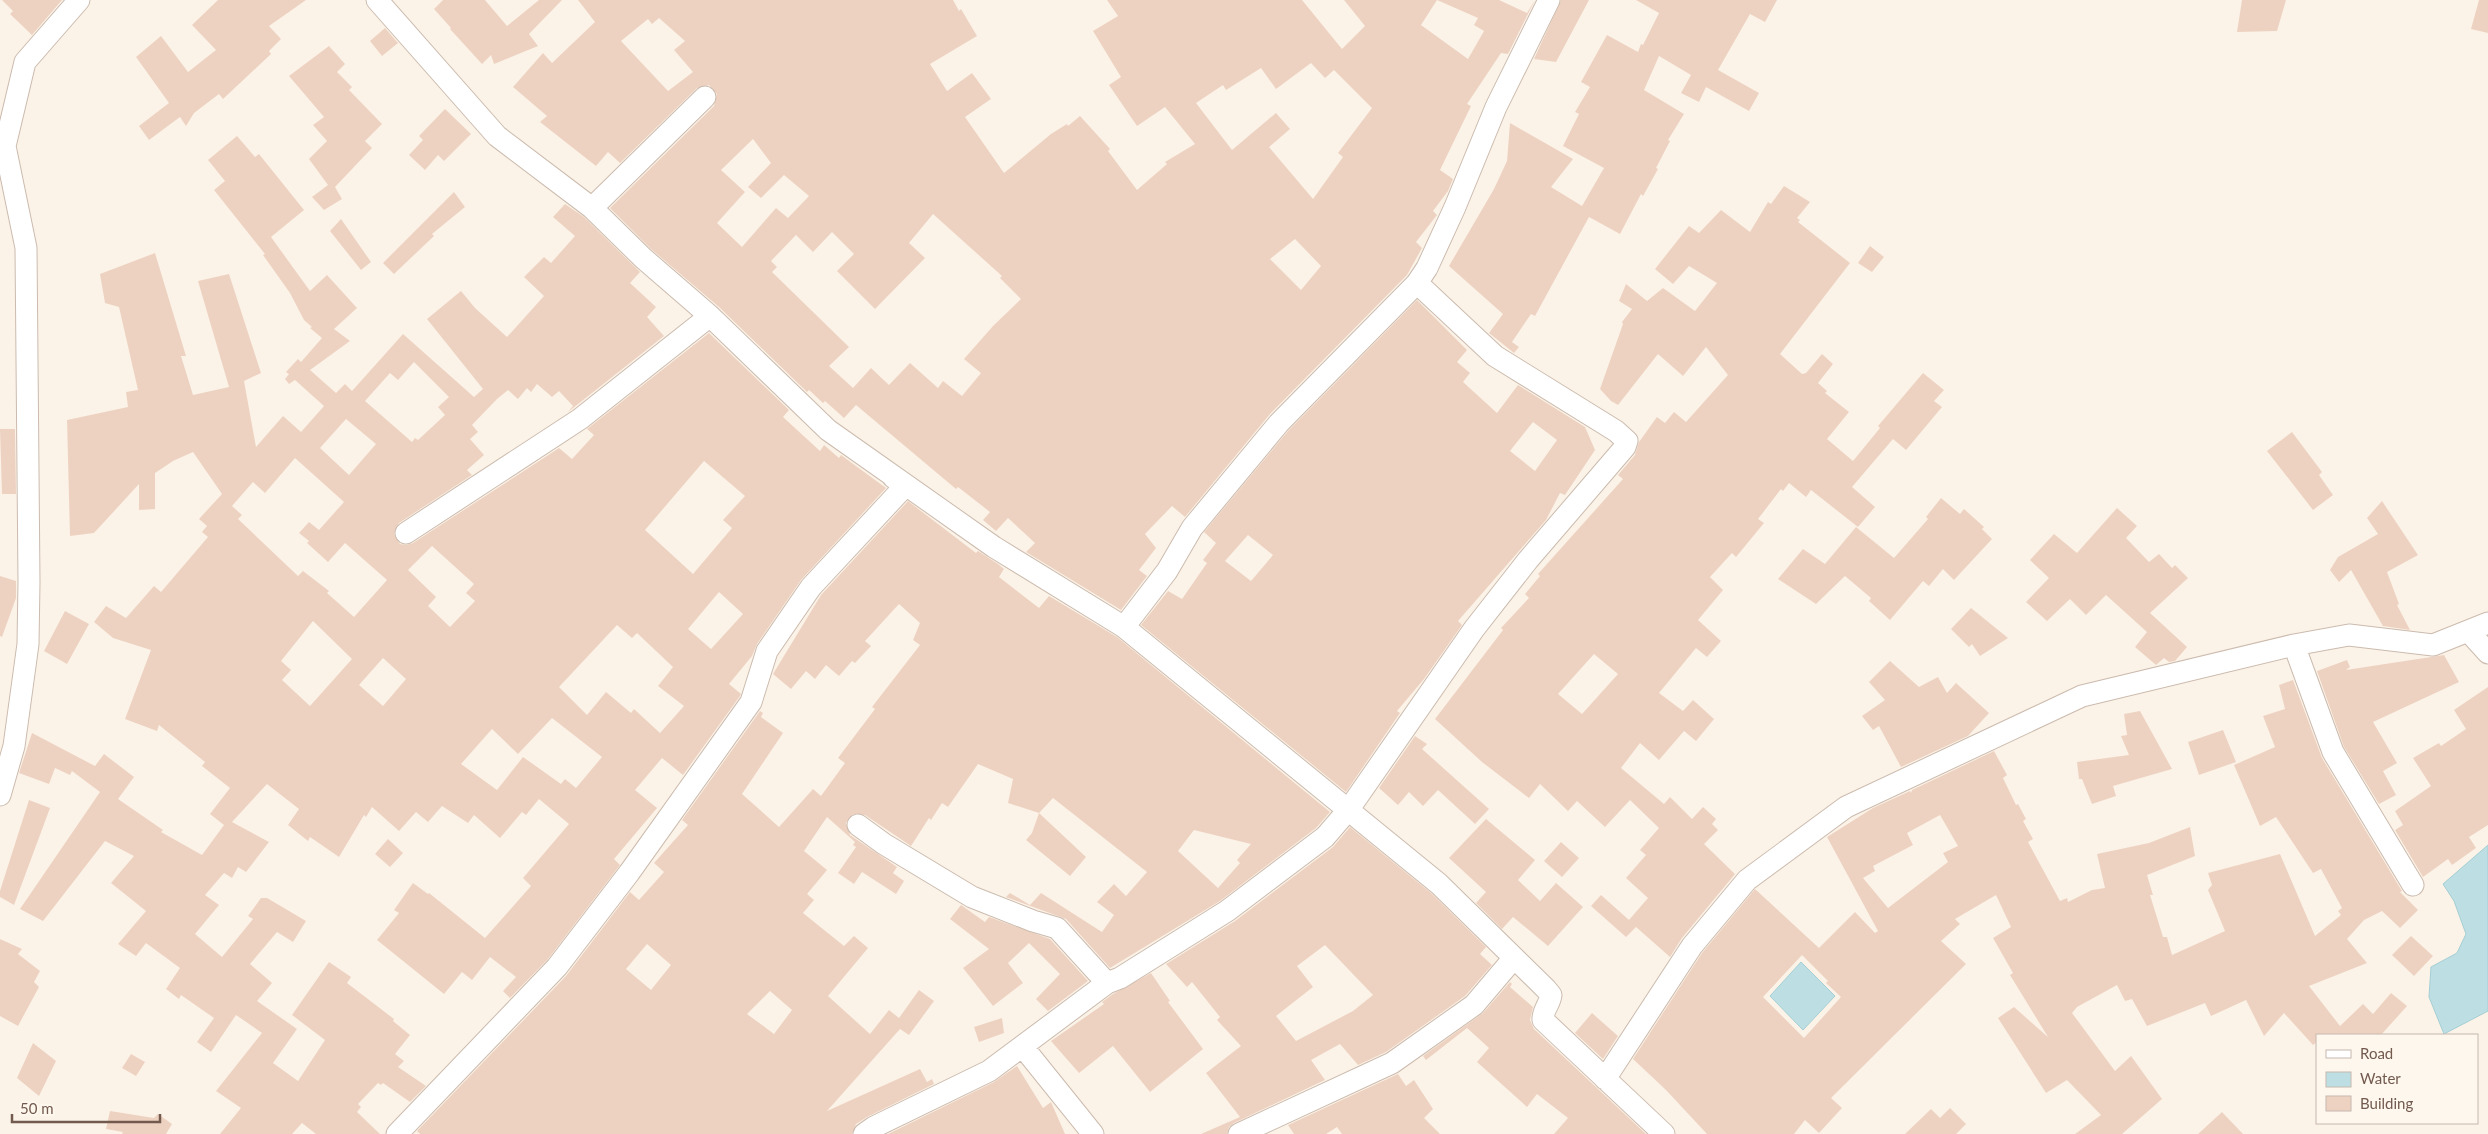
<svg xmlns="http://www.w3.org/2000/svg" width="2488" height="1134" font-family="Lato,sans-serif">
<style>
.water{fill:#bddfe3;stroke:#a4ced4}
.building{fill:#eed2c1;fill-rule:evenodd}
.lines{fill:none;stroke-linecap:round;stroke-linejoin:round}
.minor-casing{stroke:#ccbbae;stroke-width:23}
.minor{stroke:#fff;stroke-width:21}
</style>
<rect width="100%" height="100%" fill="#fbf3e8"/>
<!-- water -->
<path class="water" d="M2488 845V1011L2444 1034 2429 997 2431 967 2457 953 2466 934 2454 901 2443 884Z
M1801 962 1835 996 1803 1030 1770 996Z"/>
<!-- building -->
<path class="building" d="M2 0H62L32 35 10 14 13 11Z
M218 0H306L269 26 281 39 269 51 271 54 223 99 219 94 194 113 186 126 180 117 149 140 139 126 169 103 136 57 161 36 188 72 216 50 192 25Z
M443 0H485L507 26 539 0H562L529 34 538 46 494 64 491 55 482 64 450 29 451 28 434 9Z
M578 0H953L959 11 961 9 977 36 930 64 947 91 972 73 991 99 965 117 1004 173 1051 134 1067 124 1068 126 1080 116 1110 149 1108 151 1137 190 1167 164 1165 162 1195 144 1165 107 1137 126 1109 85 1121 77 1093 31 1118 16 1107 0H1302L1342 49 1365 26 1344 0H1499L1527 13 1535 0 1508 54 1501 53 1467 104 1471 106 1440 170 1453 179 1448 191 1433 211 1437 215 1416 242 1422 248 1407 275 1270 414 1185 517 1172 506 1145 534 1156 548 1139 570 1147 576 1121 610 1026 552 1035 543 1008 518 996 531 983 520 990 512 958 487 956 489 856 405 844 418 825 401 823 403 809 390 807 392 719 307 651 249 610 208 714 106 717 94 709 85 697 88 620 163 608 152 596 166 540 122 547 116 513 87 543 53 552 63 595 22ZM1437 0 1478 18 1474 25 1484 31 1468 59 1421 25ZM659 18 685 41 674 50 693 72 668 91 621 41 648 19 652 24ZM1311 63 1325 78 1334 70 1372 108 1338 153 1343 157 1313 199 1269 147 1290 129 1276 113 1232 150 1196 103 1223 85 1226 90 1261 68 1276 89ZM753 139 771 163 748 187 761 198 784 175 809 196 788 218 776 208 742 247 717 223 745 192 721 170ZM933 214 1002 276 1000 278 1021 299 993 326 964 359 981 373 962 396 943 381 938 388 910 363 889 385 871 368 853 388 829 366 849 347 772 272 777 267 771 261 796 235 813 252 832 232 854 254 837 271 875 309 925 258 909 243ZM1295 239 1321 266 1301 290 1270 259Z
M1561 0H1589L1556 62 1534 59Z
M1636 0H1777L1765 22 1750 14 1718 70 1759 93 1749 111 1706 87 1699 102 1681 93 1691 75 1659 56 1644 90 1684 114 1668 140 1670 141 1656 168 1658 169 1643 196 1641 194 1620 234 1589 217 1535 316 1531 314 1512 342 1519 347 1514 353 1489 333 1503 314 1449 266 1494 189 1507 161 1510 123 1573 159 1551 187 1582 206 1604 168 1563 146 1579 114 1575 112 1590 87 1581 82 1607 35 1638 52 1641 44 1643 45 1659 13Z
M2242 0H2286L2277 31 2237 32Z
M2479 0H2488V33L2471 29Z
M385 28 398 43 382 56 370 41Z
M329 46 345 64 337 72 352 87 349 90 382 124 365 141 372 148 335 187 342 199 324 210 312 197 328 185 309 159 327 141 313 125 324 117 289 76Z
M445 109 471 134 444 161 438 155 425 170 409 155 423 140 419 136Z
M237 136 255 157 259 154 304 210 271 237 310 291 327 275 357 308 334 329 350 341 310 370 336 393 345 384 352 391 403 334 474 397 483 389 427 319 461 291 475 308 507 337 544 296 524 277 544 257 551 263 575 236 553 217 565 204 584 217 640 272 630 283 656 307 647 317 664 336 568 412 573 406 559 391 552 397 537 384 531 392 527 388 518 399 508 390 497 399 472 425 478 432 470 439 484 455 467 470 472 475 399 523 394 534 400 544 406 545 413 543 559 448 572 459 594 435 587 429 709 333 789 410 783 417 820 451 824 445 839 458 841 455 886 488 801 580 757 644 752 656 729 684 741 694 740 696 683 775 662 758 635 790 657 808 614 859 620 865 548 959 510 998 503 991 516 977 490 957 472 980 462 972 444 994 377 940 399 913 394 910 413 883 428 894 429 893 485 938 531 886 523 878 569 824 539 799 526 815 522 812 500 838 474 815 468 823 442 806 428 822 416 812 399 831 372 807 366 817 364 815 339 857 310 837 308 841 288 825 299 809 267 784 232 822 269 842 246 872 238 867 232 878 224 873 205 895 219 905 195 934 222 957 253 919 248 916 261 898H267L306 921 293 942 277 932 250 964 272 983 257 1001 297 1029 273 1063 298 1081 325 1040 292 1015 329 962 351 977 347 983 394 1019 393 1021 410 1035 395 1054 404 1061 398 1067 426 1086 410 1102 383 1083 381 1085 378 1083 358 1104 361 1107 357 1112 380 1134H316L302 1123 292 1134H220L241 1108 216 1091 262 1033 236 1015 211 1052 197 1042 214 1018 181 995 179 999 166 989 180 968 146 943 136 956 118 944 146 911 111 883 134 856 105 841 43 921 20 909 100 792 72 771 70 775 55 768 49 784 19 773 32 733 95 766 104 754 134 777 118 799 163 830 161 832 202 855 224 825 210 814 230 788 202 766 205 762 159 725 157 731 125 719 151 650 113 638 94 622 106 606 126 618 154 586 161 592 208 537 202 532 207 526 199 519 222 494 193 452 173 461 155 473V509L139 510V484L94 533 70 536 67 420 128 407 126 392 138 390 119 307 105 303 100 274 155 253 186 356H181L193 395 229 387 198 281 229 274 261 373 244 381 256 447 283 416 301 432 324 406 295 380 289 384 285 379 289 374 286 372 298 359 301 362 322 338 310 328 312 327 304 320 290 293 263 255 265 254 214 190 225 181 208 160ZM414 362 449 397 438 407 445 415 418 440 415 438 412 442 365 401 390 373 398 380ZM346 419 376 444 349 475 320 448ZM295 458 344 502 319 530 309 522 299 533 309 541 307 543 328 562 345 543 387 580 354 617 327 593 329 591 303 571 298 576 238 519 242 515 232 506 253 482 265 493ZM704 461 745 496 723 520 732 528 693 574 645 530ZM432 546 474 584 466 593 475 601 450 627 428 606 436 597 408 570ZM719 592 743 614 711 649 688 629ZM313 621 352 659 310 706 282 680 291 670 281 661ZM617 625 632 638 637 633 673 667 658 686 684 706 660 733 634 709 631 713 606 692 587 715 559 687ZM383 658 406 679 383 706 359 685ZM552 718 602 757 576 788 565 779 561 784 523 757 497 790 461 764 492 729 518 754Z
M1784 186 1810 202 1797 218 1800 220 1798 222 1850 263 1780 354 1802 374 1806 373 1822 354 1833 364 1818 383 1827 391 1825 393 1849 412 1827 439 1853 461 1880 428 1878 426 1923 373 1944 390 1934 401 1942 407 1906 450 1893 439 1852 487 1875 507 1858 527 1811 490 1806 497 1789 483 1783 491 1781 489 1758 519 1764 523 1736 557 1732 553 1710 577 1723 590 1698 620 1721 641 1707 657 1696 648 1659 693 1683 711 1693 700 1714 719 1696 741 1684 731 1659 760 1640 743 1621 768 1664 804 1670 797 1692 819 1703 807 1716 819 1712 824 1718 830 1704 844 1735 874 1682 938 1670 957 1636 927 1626 937 1591 906 1601 895 1629 920 1648 898 1626 878 1646 855 1640 850 1659 828 1630 800 1605 827 1577 801 1568 811 1540 784 1529 798 1482 762 1435 719 1503 630 1501 628 1529 598 1525 594 1540 576 1538 574 1623 479 1618 475 1635 455 1639 442 1657 417 1665 423 1674 412 1686 422 1728 375 1706 347 1683 376 1658 354 1618 405 1611 401 1600 389 1623 324 1622 322 1632 309 1619 301 1626 284 1647 301 1663 288 1695 311 1717 283 1689 266 1673 284 1655 269 1689 226 1699 233 1721 210 1750 232 1768 202 1771 204ZM1594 654 1618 674 1582 714 1558 694Z
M454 192 465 207 432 234 434 236 394 274 383 263Z
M341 219 371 262 361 270 330 231Z
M1870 246 1884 257 1872 272 1858 263Z
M1417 300 1467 350 1457 362 1470 373 1463 382 1497 413 1518 385 1585 427 1595 450 1565 495 1560 493 1546 520 1458 621 1462 625 1424 679 1397 711 1400 713 1346 792 1141 625 1168 591 1182 599 1207 563 1203 560 1216 543 1204 532 1288 431ZM1533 422 1557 440 1535 471 1510 451ZM1248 535 1273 555 1251 581 1225 561Z
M0 429H15L16 494H2Z
M2292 432 2322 472 2319 475 2333 495 2313 510 2267 451Z
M1941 498 1960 514 1964 509 1984 527 1982 529 1992 539 1954 580 1943 569 1929 586 1923 581 1890 620 1869 601 1871 598 1845 576 1816 604 1778 579 1803 549 1825 564 1856 527 1894 558 1928 519 1926 517Z
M908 501 976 553 978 551 998 564 1004 569 999 577 1039 608 1049 596 1117 637 1330 812 1316 828 1220 901 1110 968 1066 919 1006 897 1010 893 1030 905 1041 893 1102 932 1114 915 1097 902 1114 884 1126 896 1147 872 1053 798 1039 813 1086 857 1070 876 1026 840 1032 833 1039 813 1008 803 1013 779 978 764 948 807 942 803 931 820 929 818 911 846 865 815 853 814 846 823 850 835 897 867 893 873 904 881 896 894 862 872 854 884 838 873 856 847 853 845 855 842 827 817 804 851 827 870 807 894 814 900 803 913 844 946 854 936 868 948 828 996 870 1034 889 1010 899 1018 919 990 934 1001 909 1035 900 1029 827 1111 920 1069 927 1082 932 1079 934 1084 867 1117 856 1124 852 1134H420L417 1131 566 976 630 892 639 900 664 872 654 863 688 825 682 820 760 711 763 713 761 717 783 733 742 794 779 827 813 789 821 796 845 763 838 758 875 709 872 707 920 645 913 640 920 623 899 604 865 641 871 646 855 663 852 661 839 676 826 665 815 679 806 671 791 689 773 674 821 595ZM1194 830 1251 844 1237 860 1240 863 1218 888 1178 851ZM647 944 671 965 651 990 626 969ZM770 991 792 1010 774 1034 747 1014Z
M2382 501 2418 555 2387 572 2399 604 2397 605 2410 630 2383 626 2351 570 2339 582 2330 570 2338 557 2378 534 2367 518Z
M2117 508 2137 526 2126 538 2149 562 2159 554 2172 568 2175 565 2188 578 2150 613 2187 647 2175 661 2169 662 2164 658 2156 665 2135 647 2147 632 2106 595 2086 615 2070 599 2047 621 2026 602 2049 578 2030 560 2054 534 2077 553Z
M0 576 16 581V598L2 637 0 636Z
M1971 608 2008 638 1980 656 1972 644 1969 647 1951 629Z
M65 611 89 624 67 664 44 651Z
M2444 655 2459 682 2373 722 2397 763 2383 771 2396 795 2379 804 2344 747 2317 671 2347 660 2350 667 2346 670Z
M1890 661 1919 687 1938 677 1947 693 1956 683 1989 713 1968 736 1901 767 1879 726 1873 730 1862 716 1885 700 1869 682Z
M2293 680 2322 758 2402 891 2400 892 2418 910 2400 928 2382 911 2364 920 2347 939 2367 963 2309 986 2340 1026 2363 1004 2373 1014 2391 993 2407 1006 2381 1035H2317V1042L2313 1045 2284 1013 2264 1036 2246 1000 2211 1016 2205 1003 2147 1026 2132 999 2125 1001 2117 985 2077 1007 2072 1013 2115 1071 2131 1056 2162 1099 2122 1134H2075L2101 1115 2067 1080 2046 1093 1998 1018 2014 1007 2048 1037 2010 975 2013 973 1993 938 2011 927 1996 895 1955 919 1960 924 1941 941 1966 964 1831 1098 1842 1108 1819 1133 1805 1120 1794 1134H1707L1666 1090 1633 1059 1702 953 1755 889 1819 948 1855 912 1875 933 1878 931 1827 837 1873 808 1910 791 1911 793 1912 790 1994 751 2007 775 2003 778 2016 805 2018 804 2026 819 2023 821 2033 839 2028 842 2060 901 2067 898 2068 902 2092 890 2105 888 2097 854 2149 843 2190 827 2195 856 2147 875 2153 895H2150L2163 937H2167L2172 955 2225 931 2208 890 2212 885 2208 873 2280 854 2315 936 2341 915 2338 911 2342 908 2321 869 2313 873 2276 817 2260 826 2234 765 2275 747 2263 716 2285 709 2279 685ZM1940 815 1958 846 1943 853 1948 862 1888 908 1863 878 1875 871 1873 866 1913 845 1907 833ZM1802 955 1828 981 1826 983 1841 997 1804 1038 1763 997Z
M2488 687V825L2469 837 2476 848 2452 865 2448 859 2423 877 2395 830 2403 825 2395 811 2431 786 2413 758 2439 743 2441 746 2466 729 2454 710Z
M2140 711 2172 769 2113 786 2116 796 2092 804 2082 779H2079L2077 762 2129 755 2121 736 2127 735 2124 714Z
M2223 730 2236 762 2199 775 2188 742Z
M1415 736 1427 744 1422 749 1489 809 1475 824 1438 790 1423 806 1409 792 1398 805 1379 788Z
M29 800 50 808 14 905 0 897V891Z
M1486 819 1535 860 1518 880 1540 901 1556 883 1583 907 1548 946 1513 917 1502 929 1476 903 1486 892 1449 858Z
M1350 827 1431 893 1486 947 1480 954 1492 965 1465 996 1386 1052 1358 1065 1340 1044 1311 1060 1325 1080 1234 1123 1229 1127 1227 1134H1201L1240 1117 1206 1073 1241 1046 1217 1020 1220 1017 1192 982 1187 987 1166 964 1235 921 1333 847ZM1325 945 1373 995 1353 1011 1296 1041 1276 1016 1313 987 1297 966Z
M388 839 403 853 390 867 375 854Z
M1561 842 1579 858 1562 877 1544 861Z
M961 905 985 922 989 917 1050 939 1088 981 1048 1011 1036 999 1060 974 1029 943 1008 963 1023 983 993 1006 963 968 989 949 950 919Z
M2411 936 2433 956 2414 976 2392 955Z
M0 939 22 949 18 954 40 971 34 982 39 987 18 1026 0 1016Z
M1151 973 1170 1001 1168 1002 1203 1049 1150 1092 1113 1046 1079 1073 1051 1041 1104 1004 1102 1002 1113 994Z
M1510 982 1512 984 1510 987 1533 1007 1530 1020 1534 1029 1646 1134H1554L1568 1118 1537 1094 1527 1107 1477 1062 1489 1048 1467 1028 1426 1060 1423 1056 1483 1013Z
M1592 1013 1618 1036 1603 1059 1575 1033Z
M1002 1018 1004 1033 979 1042 974 1027Z
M33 1043 56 1061 39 1096 17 1078Z
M131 1054 145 1062 136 1076 122 1068Z
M1017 1066 1043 1108 1051 1102 1065 1134H888L994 1082Z
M1398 1074 1406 1086 1414 1080 1433 1109 1424 1118 1440 1134H1342L1337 1127 1326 1134H1294L1288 1125Z
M1950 1108 1966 1124 1956 1134H1905L1931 1109 1940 1118Z
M110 1111 154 1118 158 1114 172 1124 166 1134H122L123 1132 106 1129Z
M2222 1112 2243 1134H2198Z"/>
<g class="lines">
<defs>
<path id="minor" d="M377 0 497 136 592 208 643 258 710 316 828 430 994 547 1124 627 1439 884 1546 989 1551 995C1550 1004 1542 1011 1543 1020L1664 1134
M0 150 5 146 25 62 79 0
M592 208 705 97
M406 533 580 419 710 316
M1124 627 1167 571 1192 528 1279 423 1417 283
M2469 632 2488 653
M2294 645 2333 752 2413 885
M0 795 14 746 28 644 29 582 26 248 5 146
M858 825 884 844 972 897 1033 921 1057 928 1107 983
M1023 1047 1093 1134
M1605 1079 1692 946 1747 880 1846 807 2082 696 2294 645 2349 635 2433 645 2488 623
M397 1134 557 967 629 873 751 702 767 651 811 587 905 486 893 477
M864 1134 874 1127 989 1071 1107 983 1120 978 1227 911 1325 837 1349 809 1474 629 1528 560 1625 447 1627 441 1616 431 1495 356 1417 283 1427 268 1455 207 1496 107 1549 0
M1239 1134 1392 1063 1474 1005 1513 959"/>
</defs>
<!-- minor casing -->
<use href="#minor" class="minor-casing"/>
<!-- minor -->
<use href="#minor" class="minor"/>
</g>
<!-- legend -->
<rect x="2316" y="1034" width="162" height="90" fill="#fef7ee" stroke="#c6b8ae"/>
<rect x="2326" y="1050" width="25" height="8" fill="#ffffff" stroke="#c6b8ae"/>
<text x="2360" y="1059" font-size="15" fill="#735a4e">Road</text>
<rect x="2326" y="1072" width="25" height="15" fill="#bddfe3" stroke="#c6b8ae"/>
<text x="2360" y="1084" font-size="15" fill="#735a4e">Water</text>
<rect x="2326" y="1096" width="25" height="15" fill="#eed2c1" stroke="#c6b8ae"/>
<text x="2360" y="1109" font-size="15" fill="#735a4e">Building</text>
<!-- scale -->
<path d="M12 1114v8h148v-8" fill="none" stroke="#735a4e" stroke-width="2.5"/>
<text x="20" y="1114" font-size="15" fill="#735a4e" stroke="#fef7ee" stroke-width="4" paint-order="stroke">50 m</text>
</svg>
